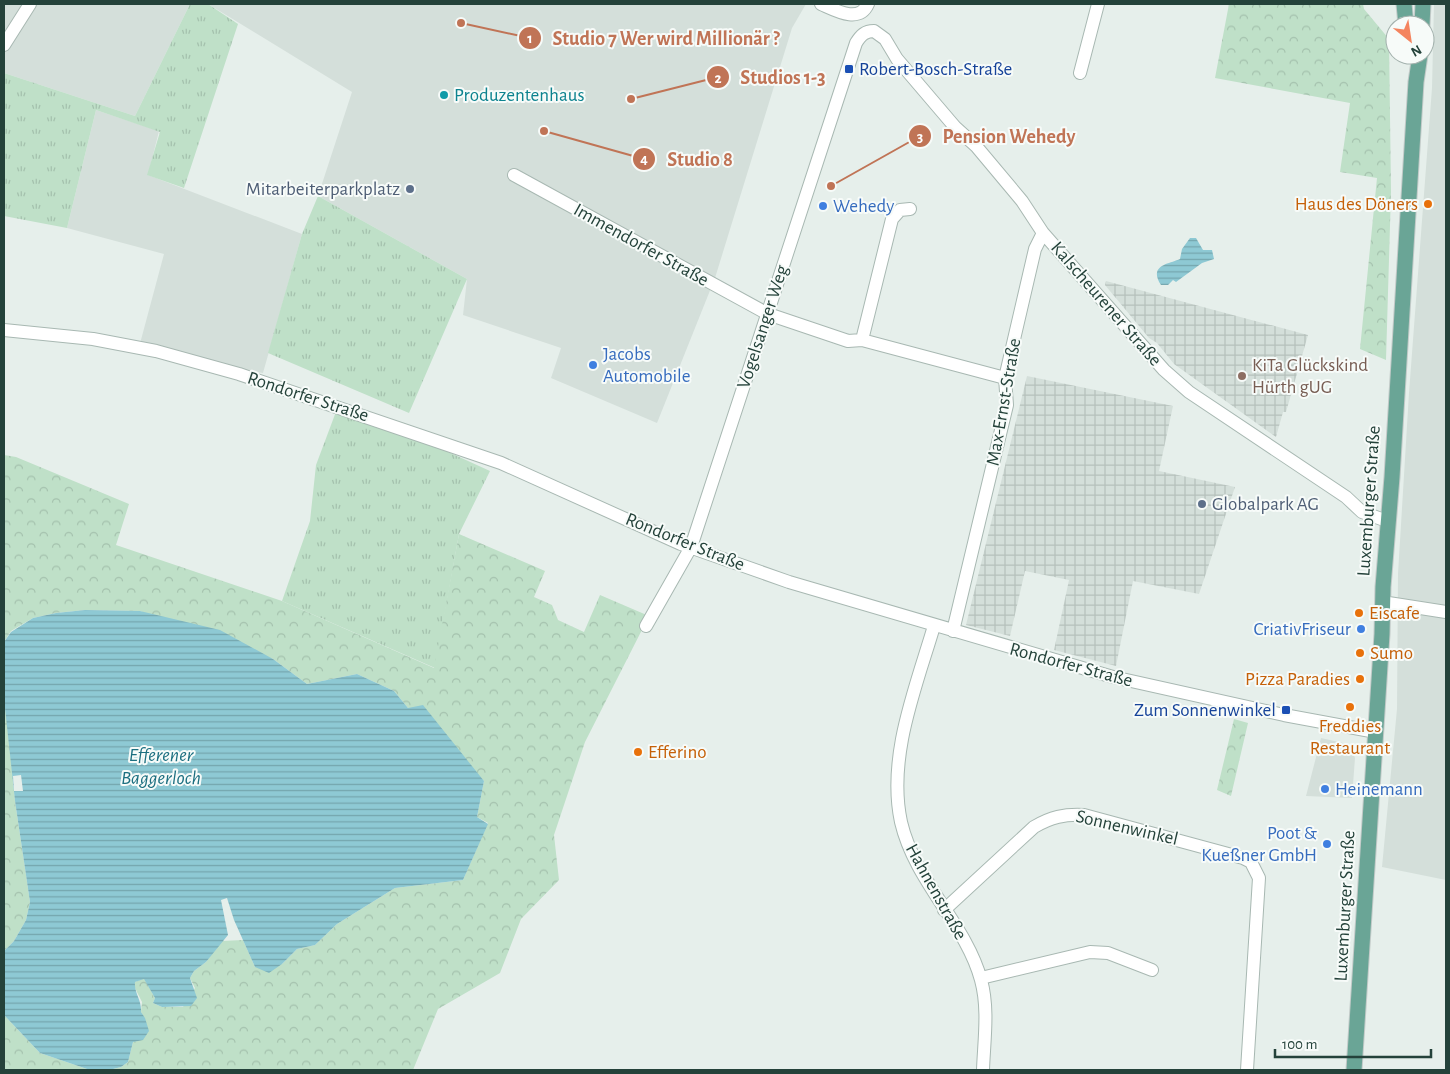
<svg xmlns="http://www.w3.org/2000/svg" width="1450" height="1074" font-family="'Alegreya Sans',sans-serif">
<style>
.built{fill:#d4dfda}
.industrial{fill:url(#industrial-grid)}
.grass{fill:url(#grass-tufts)}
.forest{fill:url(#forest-crowns)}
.water{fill:url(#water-rules)}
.pier{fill:#e6efeb}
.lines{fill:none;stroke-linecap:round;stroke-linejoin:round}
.minor-casing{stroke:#a8b8b2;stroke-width:14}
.primary-casing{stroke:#c2cac8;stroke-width:17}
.minor{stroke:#fff;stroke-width:12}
.primary{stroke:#6aa596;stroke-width:15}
.transit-dot{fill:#1a4fb4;stroke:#f7fbf9;stroke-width:2}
.culture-dot{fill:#0f9aa8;stroke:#f7fbf9;stroke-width:2}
.service-dot{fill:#5c6f8a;stroke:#f7fbf9;stroke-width:2}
.food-dot{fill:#e8710a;stroke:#f7fbf9;stroke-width:2}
.shop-dot{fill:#3f7fe0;stroke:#f7fbf9;stroke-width:2}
.education-dot{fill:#8d6e63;stroke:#f7fbf9;stroke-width:2}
.labels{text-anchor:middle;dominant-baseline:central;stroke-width:4;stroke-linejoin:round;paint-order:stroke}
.transit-label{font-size:19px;fill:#164399;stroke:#f7fbf9;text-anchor:start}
.culture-label{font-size:19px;fill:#0d838f;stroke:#f7fbf9;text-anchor:start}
.service-label{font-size:19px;fill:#4e5e75;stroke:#f7fbf9;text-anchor:end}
.food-label{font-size:19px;fill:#c56008;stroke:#f7fbf9;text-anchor:start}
.shop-label{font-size:19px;fill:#366cbe;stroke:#f7fbf9;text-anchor:start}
.street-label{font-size:19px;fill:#24423a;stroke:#f7fbf9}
.education-label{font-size:19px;fill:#785e54;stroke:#f7fbf9;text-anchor:start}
.water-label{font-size:20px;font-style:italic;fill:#1c6f80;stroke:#f7fbf9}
.leader{fill:none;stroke:#c07456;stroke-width:2}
.callout-dot{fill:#c07456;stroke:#f7fbf9;stroke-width:2}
.mark-label{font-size:15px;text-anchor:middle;font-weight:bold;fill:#fff}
.callout-label{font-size:20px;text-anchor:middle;font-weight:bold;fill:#c07456;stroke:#f7fbf9;stroke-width:4;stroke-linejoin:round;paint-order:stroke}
</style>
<defs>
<pattern id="industrial-grid" width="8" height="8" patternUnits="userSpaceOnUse" patternTransform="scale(1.25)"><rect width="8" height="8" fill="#d4dfda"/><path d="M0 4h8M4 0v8" fill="none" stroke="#b6c1bc"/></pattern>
<pattern id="grass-tufts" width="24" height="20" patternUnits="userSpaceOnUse" patternTransform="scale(1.25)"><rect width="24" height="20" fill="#bfe0c8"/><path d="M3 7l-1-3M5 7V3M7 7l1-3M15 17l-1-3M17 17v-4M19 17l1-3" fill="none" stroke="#a4c1ad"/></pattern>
<pattern id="forest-crowns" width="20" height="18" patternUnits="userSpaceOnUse" patternTransform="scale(1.25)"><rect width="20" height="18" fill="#bfe0c8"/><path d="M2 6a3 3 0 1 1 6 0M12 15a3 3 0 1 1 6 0" fill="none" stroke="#a4c1ad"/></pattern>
<pattern id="water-rules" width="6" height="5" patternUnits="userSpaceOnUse" patternTransform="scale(1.25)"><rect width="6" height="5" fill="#8ec9d4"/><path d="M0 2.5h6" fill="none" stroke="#74a5ad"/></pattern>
</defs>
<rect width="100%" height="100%" fill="#e6efeb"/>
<!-- built -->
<path class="built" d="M4 4H190L135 116 4 73Z
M208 4H806L792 28 715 278 657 423 551 378 561 348 463 315 467 279 318 196 352 92Z
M1434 4H1446V880L1382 867 1397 709 1398 574 1409 393 1432 88Z
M96 110 159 131 148 175 302 234 263 373 138 351 164 254 67 228Z
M1321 738 1343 743 1353 753 1355 758 1352 798 1306 796Z"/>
<!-- industrial -->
<path class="industrial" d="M1106 281 1308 335 1286 412H1283L1276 437 1174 364 1157 343 1149 338 1105 285Z
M1027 376 1173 406 1159 471 1235 487 1199 594 1133 581 1116 666 1054 650 1069 580 1025 571 1010 636 966 625Z"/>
<!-- grass -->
<path class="grass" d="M190 4H208L238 24 184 188 147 175 160 132 96 110 67 228 4 216V73L135 116Z
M318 196 467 279 409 413 268 353 302 234Z
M337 409 411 435 490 471 459 534 435 668 282 601 310 521 316 465Z"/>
<!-- forest -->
<path class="forest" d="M1229 4H1363L1364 9 1389 39 1391 192 1386 360 1360 349 1377 178 1340 172 1350 103 1215 78Z
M4 455 16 457 129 504 116 545 282 601 434 668 459 534 545 571 534 597 552 605 558 620 584 632 600 595 649 616 585 742 554 835 559 880 521 919 500 973 438 1009 413 1070H109L121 1067 128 1062 133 1042 146 1023 141 1012 142 1002 135 988V982L144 978 155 998 153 1003 162 1007H183L195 988 190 978 194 971 206 962 221 941 243 940 255 967 282 964 297 949 315 945 337 924 395 888 463 880 488 823 477 817 484 781 408 708 394 691 357 674 307 684 273 659 140 611 85 610 56 613 33 618 11 631 4 642Z
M4 679 15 801 30 902 26 920 14 941 4 951Z
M1234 719 1248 723 1231 796 1217 790Z
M4 1015 40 1053 90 1070H4Z"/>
<!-- water -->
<path class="water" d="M1190 238H1196L1203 250H1212L1214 259 1202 263 1176 282 1173 280 1168 285H1161C1148 265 1169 264 1180 259L1182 249Z
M85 610 140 611 220 630 273 659 307 684 357 674 394 691 408 708 423 705 484 781 477 817 488 824 463 880 395 888 337 924 315 945 297 949 282 964 269 973 255 967 234 920 227 898 221 900 228 935 206 962 194 971 190 978 197 998 191 1006 162 1007 153 1003 155 998 144 979 135 982C134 993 142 1000 141 1012L145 1018 149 1031 143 1040 133 1042 128 1062 121 1067 109 1070H90L40 1053 4 1015V951L14 941 26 920 30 902 15 801 5 708 4 642 11 632 33 618 56 613Z"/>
<!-- pier -->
<path class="pier" d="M21 775 23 791H14L13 776Z"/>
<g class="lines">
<defs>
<path id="minor" d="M821 4C835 10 859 24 868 4
M4 45 30 4
M1080 73 1098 4
M514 175 768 314 848 341 862 340 1005 378
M4 330 93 339 156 351 239 374 501 463 681 544 789 582 1113 677 1284 715 1376 732
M862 340 892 219 900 210 910 209
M1382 602 1446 612
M646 626 691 547 856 43C861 35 865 31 874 31L885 39 897 59 955 127 976 146 1022 201 1043 233 1164 370 1189 392 1346 497 1362 512 1387 521
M934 626C916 687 887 757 901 822 915 882 966 924 981 980 989 1009 984 1041 983 1070
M953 631 1007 405 1005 378 1035 249 1043 233
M944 910 1034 827C1051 817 1064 814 1084 815L1243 858 1251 862 1259 878 1247 1070
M981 978 1090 952 1108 953 1152 970"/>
<path id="primary" d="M1404 4 1406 25
M1422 25 1423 4
M1354 1070 1382 634 1383 587 1392 477 1416 82 1420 55"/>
</defs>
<!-- minor casing -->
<use href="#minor" class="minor-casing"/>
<!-- primary casing -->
<use href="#primary" class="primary-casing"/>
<!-- minor -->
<use href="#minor" class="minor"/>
<!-- primary -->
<use href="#primary" class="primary"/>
</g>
<!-- markers -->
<g class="transit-dot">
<rect x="844" y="64" width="10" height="10" rx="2.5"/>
<rect x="1281" y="705" width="10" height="10" rx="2.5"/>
</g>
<circle class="culture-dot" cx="444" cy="95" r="5"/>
<g class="service-dot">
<circle cx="410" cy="189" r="5"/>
<circle cx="1202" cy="504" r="5"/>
</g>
<g class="food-dot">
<circle cx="1428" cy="204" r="5"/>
<circle cx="1359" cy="613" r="5"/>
<circle cx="1360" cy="653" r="5"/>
<circle cx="1360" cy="679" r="5"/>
<circle cx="1350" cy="707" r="5"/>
<circle cx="638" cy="752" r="5"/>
</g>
<g class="shop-dot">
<circle cx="823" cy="206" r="5"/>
<circle cx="593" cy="365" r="5"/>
<circle cx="1361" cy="629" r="5"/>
<circle cx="1325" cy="789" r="5"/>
<circle cx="1327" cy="844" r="5"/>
</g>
<circle class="education-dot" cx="1242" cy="376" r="5"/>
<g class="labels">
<!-- transit labels -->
<g class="transit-label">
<text x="859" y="69">Robert-Bosch-Straße</text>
<text x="1276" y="710" text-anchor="end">Zum Sonnenwinkel</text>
</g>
<!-- culture labels -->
<g class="culture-label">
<text x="454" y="95">Produzentenhaus</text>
</g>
<!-- service labels -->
<g class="service-label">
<text x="400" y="189">Mitarbeiterparkplatz</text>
<text x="1212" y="504" text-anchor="start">Globalpark AG</text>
</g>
<!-- food labels -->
<g class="food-label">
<text x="1418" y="204" text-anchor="end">Haus des Döners</text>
<text x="1369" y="613">Eiscafe</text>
<text x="1370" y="653">Sumo</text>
<text x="1350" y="679" text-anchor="end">Pizza Paradies</text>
<text x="1350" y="726" text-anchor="middle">Freddies<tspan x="1350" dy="22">Restaurant</tspan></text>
<text x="648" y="752">Efferino</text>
</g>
<!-- shop labels -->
<g class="shop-label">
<text x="833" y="206">Wehedy</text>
<text x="603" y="354">Jacobs<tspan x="603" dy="22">Automobile</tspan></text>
<text x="1351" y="629" text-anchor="end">CriativFriseur</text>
<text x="1335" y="789">Heinemann</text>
<text x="1317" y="833" text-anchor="end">Poot &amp;<tspan x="1317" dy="22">Kueßner GmbH</tspan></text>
</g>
<!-- street labels -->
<g class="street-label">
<text transform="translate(641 245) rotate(29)">Immendorfer Straße</text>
<text transform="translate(1106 304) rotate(49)">Kalscheurener Straße</text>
<text transform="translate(763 327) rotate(-72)">Vogelsanger Weg</text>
<text transform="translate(308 397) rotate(18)">Rondorfer Straße</text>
<text transform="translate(1004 402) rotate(-80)">Max-Ernst-Straße</text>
<text transform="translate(1369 501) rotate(-86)">Luxemburger Straße</text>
<text transform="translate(685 542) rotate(22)">Rondorfer Straße</text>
<text transform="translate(1071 665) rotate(15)">Rondorfer Straße</text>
<text transform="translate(1127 828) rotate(13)">Sonnenwinkel</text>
<text transform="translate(936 892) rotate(61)">Hahnenstraße</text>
<text transform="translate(1345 906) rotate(-87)">Luxemburger Straße</text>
</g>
<!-- education labels -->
<g class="education-label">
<text x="1252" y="365">KiTa Glückskind<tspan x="1252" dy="22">Hürth gUG</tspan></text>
</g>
<!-- water labels -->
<g class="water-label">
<text x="161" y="755">Efferener<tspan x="161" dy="23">Baggerloch</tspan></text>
</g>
</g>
<!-- callouts -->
<path class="leader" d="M461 23L530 38M631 99L718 77M831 186L920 136M544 131L644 159"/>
<g class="callout-dot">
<circle cx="461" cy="23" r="5"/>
<circle cx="631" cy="99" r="5"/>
<circle cx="831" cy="186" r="5"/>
<circle cx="544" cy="131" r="5"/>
<circle cx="530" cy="38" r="12"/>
<circle cx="718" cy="77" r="12"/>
<circle cx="920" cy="136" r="12"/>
<circle cx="644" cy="159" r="12"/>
</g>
<g class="mark-label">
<text x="530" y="43">1</text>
<text x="718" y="83">2</text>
<text x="920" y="142">3</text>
<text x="644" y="164">4</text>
</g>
<g class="callout-label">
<text x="666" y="45">Studio 7 Wer wird Millionär ?</text>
<text x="783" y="84">Studios 1-3</text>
<text x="1009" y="143">Pension Wehedy</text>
<text x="700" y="166">Studio 8</text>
</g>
<!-- border -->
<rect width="1450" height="1074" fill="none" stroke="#24423a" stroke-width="10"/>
<!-- north arrow -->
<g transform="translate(1410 40) rotate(150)"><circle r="24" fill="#f7fbf9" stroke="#a3b1ad"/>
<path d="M0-4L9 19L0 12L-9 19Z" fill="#f4845f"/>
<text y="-8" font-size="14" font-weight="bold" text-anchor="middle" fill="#24423a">N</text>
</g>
<!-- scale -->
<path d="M1275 1049v8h156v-8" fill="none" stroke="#24423a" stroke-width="2.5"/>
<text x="1282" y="1049" font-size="15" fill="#24423a" stroke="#f7fbf9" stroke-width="4" paint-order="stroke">100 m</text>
</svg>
